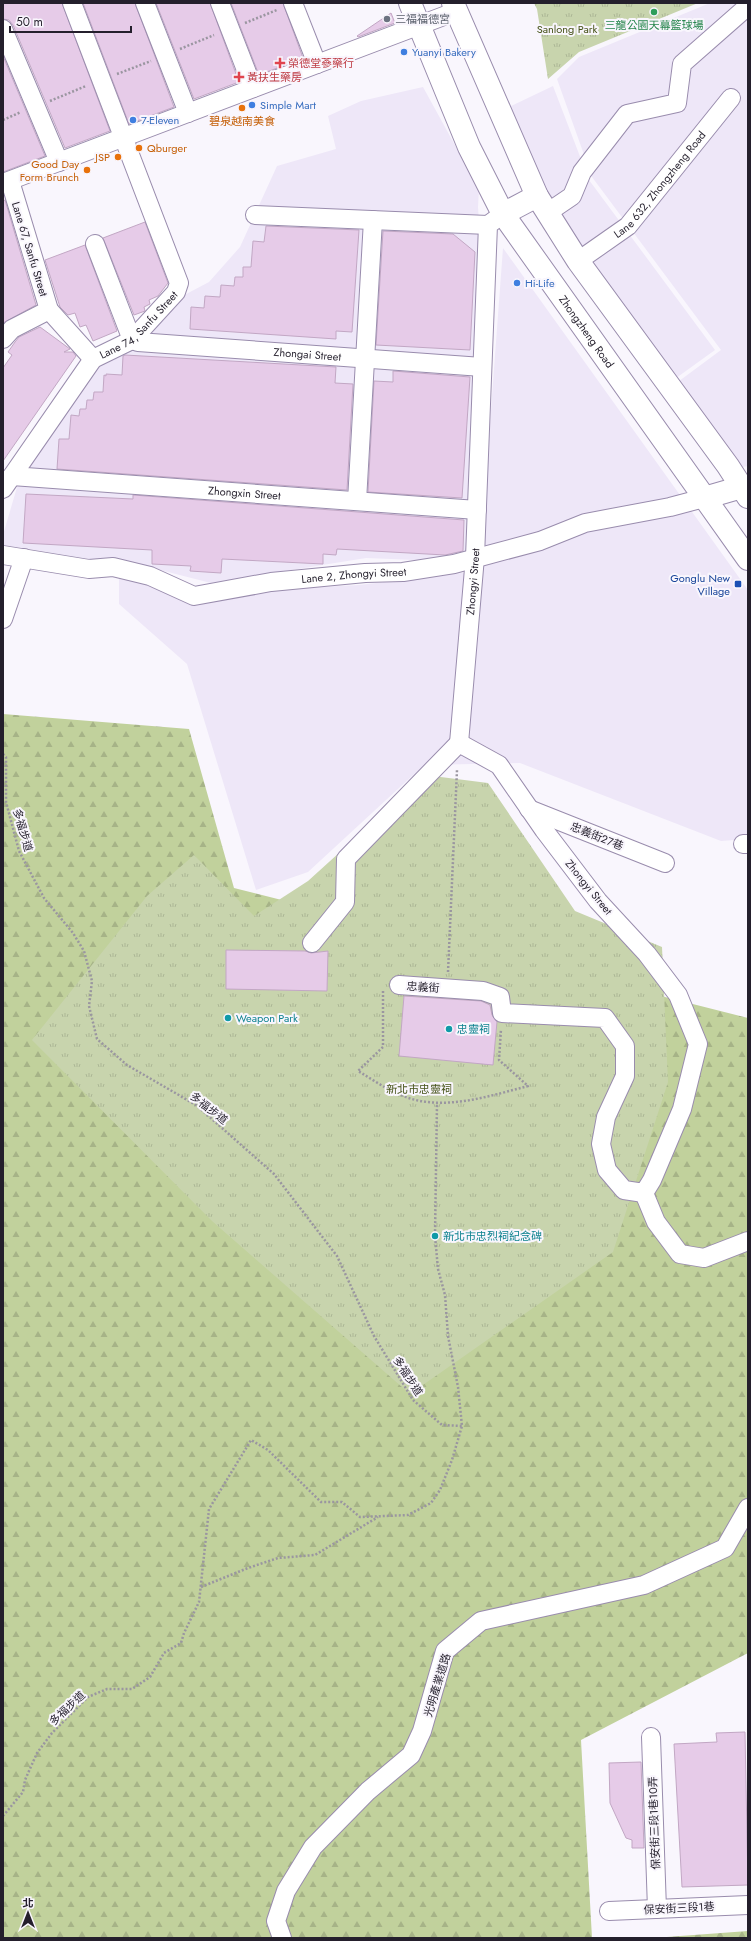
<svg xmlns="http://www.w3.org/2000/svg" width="751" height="1941" font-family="Jost,'Noto Sans TC',sans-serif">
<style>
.built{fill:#eee7f8}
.forest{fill:url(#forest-firs)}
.park{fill:url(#park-tufts)}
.garden{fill:#c8d4ad}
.building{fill:#e6cbe8;stroke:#c2a7c4}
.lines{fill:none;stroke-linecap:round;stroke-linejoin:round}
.minor-casing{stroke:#998cad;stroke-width:20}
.major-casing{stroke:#998cad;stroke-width:24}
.path{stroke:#9a96a0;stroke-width:2.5;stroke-dasharray:2 2;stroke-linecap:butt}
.minor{stroke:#fff;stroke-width:18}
.major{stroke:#fff;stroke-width:22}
.leisure-dot{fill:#2e9e5b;stroke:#f9f6fd;stroke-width:1.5}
.worship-dot{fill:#6b7280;stroke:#f9f6fd;stroke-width:1.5}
.shop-dot{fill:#3f7fe0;stroke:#f9f6fd;stroke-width:1.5}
.health-dot{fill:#e0444e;stroke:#f9f6fd;stroke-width:1.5}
.food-dot{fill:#e8710a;stroke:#f9f6fd;stroke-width:1.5}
.transit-dot{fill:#1a4fb4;stroke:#f9f6fd;stroke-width:1.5}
.culture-dot{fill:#0f9aa8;stroke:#f9f6fd;stroke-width:1.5}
.labels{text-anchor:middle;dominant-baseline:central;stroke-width:4;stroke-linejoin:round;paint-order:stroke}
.worship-label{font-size:11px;fill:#5b616d;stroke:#f9f6fd;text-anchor:start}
.leisure-label{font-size:11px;fill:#27864d;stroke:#f9f6fd}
.park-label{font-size:11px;fill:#465319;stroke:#f9f6fd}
.shop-label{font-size:11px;fill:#366cbe;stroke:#f9f6fd;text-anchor:start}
.health-label{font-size:11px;fill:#be3a42;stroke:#f9f6fd;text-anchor:start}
.food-label{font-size:11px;fill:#c56008;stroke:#f9f6fd;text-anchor:end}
.street-label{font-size:11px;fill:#241f2c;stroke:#f9f6fd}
.transit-label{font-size:11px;fill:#164399;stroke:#f9f6fd;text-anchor:end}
.culture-label{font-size:11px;fill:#0d838f;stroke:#f9f6fd;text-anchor:start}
</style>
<defs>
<pattern id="forest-firs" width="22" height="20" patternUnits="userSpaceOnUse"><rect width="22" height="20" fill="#c1d19c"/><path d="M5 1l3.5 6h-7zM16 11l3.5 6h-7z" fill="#a6b387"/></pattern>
<pattern id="park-tufts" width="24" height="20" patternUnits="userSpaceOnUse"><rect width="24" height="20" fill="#c8d4ad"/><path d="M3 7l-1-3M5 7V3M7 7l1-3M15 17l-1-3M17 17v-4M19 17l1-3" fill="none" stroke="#acb695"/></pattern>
</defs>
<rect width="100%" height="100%" fill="#f9f6fd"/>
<!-- built -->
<path class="built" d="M710 3H748V466L732 469 671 387 721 350 592 177 557 79 579 57Z
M553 86 589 180 715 350 672 381 537 198 503 110Z
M423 87 479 189 478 207 480 236 468 555 440 561 366 558 211 583 164 571 3 545V535L20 477 97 364 173 301 209 282 240 247 277 166 336 149 328 116 361 101Z
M503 248 748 590V839L721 841 520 763 424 765 308 872 256 890 187 664 119 604V574L197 605 262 590 359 585 479 571Z"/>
<!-- forest -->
<path class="forest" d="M3 714 189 729 234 888 748 1018V1653L581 1740 592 1938H3Z
M748 1931V1938H653Z"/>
<!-- park -->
<path class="park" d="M534 3H698L579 52 548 79 537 9Z
M425 775 488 783 575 911 662 947 668 1082 613 1252 410 1394 212 1221 32 1040 147 896 194 855 254 916 308 881Z"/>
<!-- garden -->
<path class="garden" d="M638 3H675L651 20Z"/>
<!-- building -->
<path class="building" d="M3 3H62L110 131 65 148 13 25 9 20 3 19Z
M83 3H135L174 107 129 124Z
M156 3H210L239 82 194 99Z
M231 3H283L303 58 259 75Z
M391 13 395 23 358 37 357 36Z
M3 56 45 156 3 172Z
M5 200 36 305 3 323V201Z
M145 222 168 283 158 296 149 300 150 304 144 307 145 311 134 315 103 238Z
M266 226 359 230 352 332 336 331V339L190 329 191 307 204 308 205 296 220 297 221 285 234 286 235 277H243V267H251L253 241 264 242Z
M383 231 453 234 475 252 470 350 376 345Z
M85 245 117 331 93 341 86 325 80 327 75 313 68 315 60 307 45 260Z
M40 327 70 349 64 352H73L76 356 3 461V368L12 355 8 352 15 342 19 337Z
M125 355 336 367 335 383 353 384 347 490 57 469 59 439H69L71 415 79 416 80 409H86L87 400H93L94 392H103L104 375 106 376V374L122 375 123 356Z
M393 371 470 377 462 498 368 492 374 381 393 382Z
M26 494 133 499V495L464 520 463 551 445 555 337 549 336 555 323 554V564L222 559 221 573 190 571 191 566 152 564V550L23 543Z
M226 950 305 951 311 953 328 951 327 991 226 989Z
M404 996 481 1001 490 1005 492 1015 497 1022 493 1065 399 1056Z
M745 1732 748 1885 682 1887 674 1744 717 1742 716 1733Z
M641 1762 644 1848H632V1840L626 1838 610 1803 609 1763Z"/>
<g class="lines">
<defs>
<g id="minor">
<path d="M145 3 188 113"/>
<path d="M220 3 253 88"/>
<path d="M293 3 317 64"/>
<path d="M3 29 59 162"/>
<path d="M3 183 457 11"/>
<path d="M547 213 572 196 582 172 627 114 677 103 682 64 748 6"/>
<path d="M255 215 488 225"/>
<path id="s1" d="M95 244 132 340 138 342 482 367"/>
<path id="s2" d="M578 261 628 226 731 98"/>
<path d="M49 310 93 359"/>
<path d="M3 339 12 329 49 310 10 181"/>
<path id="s3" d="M12 476 477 510"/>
<path id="s4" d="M3 489 93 359 132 340 176 292 179 283 72 3"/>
<path d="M357 501 373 220"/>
<path id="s5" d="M3 555 89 569 113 567 150 576 194 596 271 582 365 573 403 572 454 564 540 541 585 523 670 507 704 498"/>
<path d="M3 619 24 558"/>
<path id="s6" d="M459 743 475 557 488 225 503 214"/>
<path d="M529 809 665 863"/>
<path d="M743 844H748"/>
<path d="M312 943 345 902 346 859 459 743"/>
<path d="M399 985 483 991 500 997 502 1013 605 1018 625 1046V1076L606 1117 601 1144 607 1170 624 1190 644 1193 652 1180 682 1109 698 1044 678 995 647 954 598 901 544 830 499 765 459 743"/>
<path d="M644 1193 656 1222 680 1254 704 1258 748 1241"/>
<path d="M651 1737 657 1909"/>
<path d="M609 1911 748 1905"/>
<path d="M282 1938 276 1921 286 1891 313 1847 368 1791 411 1755 422 1731 445 1651 481 1621 644 1585 725 1548 748 1508"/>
</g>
<g id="major">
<path id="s7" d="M410 3 469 147 503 214 748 559"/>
<path d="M453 3 537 196 578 261 728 466 748 497"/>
<path d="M503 214 537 196"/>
<path d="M704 498 742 487"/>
</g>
</defs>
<!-- minor casing -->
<use href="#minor" class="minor-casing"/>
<!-- major casing -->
<use href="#major" class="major-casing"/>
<!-- path -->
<path class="path" d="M245 23 277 10
M180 49 214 35
M117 74 151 61
M50 101 86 86
M3 120 21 112
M3 754 6 757V802L19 851 44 898 73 933 84 951 92 981 89 1006 97 1039 127 1065 196 1105 274 1174 337 1256 374 1336 413 1400 442 1425 462 1426
M448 972 457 770
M383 991V1047L358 1071C372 1079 387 1090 403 1096 443 1112 489 1096 528 1086L499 1060 501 1029
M201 1587 248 1568 278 1558 315 1555 378 1517
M3 1816 23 1792 25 1780 37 1753 52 1733 88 1697 107 1689H132L150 1677 164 1653 181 1643 184 1633 199 1602 209 1509 251 1440 268 1450 321 1502H342L360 1517 408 1515 431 1503 440 1490 452 1460 462 1426 458 1387 448 1336 445 1295 438 1269 435 1236 437 1104"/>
<!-- minor -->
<use href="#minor" class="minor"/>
<!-- major -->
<use href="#major" class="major"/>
</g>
<!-- markers -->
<circle class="leisure-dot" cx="654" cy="12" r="4"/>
<circle class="worship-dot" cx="387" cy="19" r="4"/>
<g class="shop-dot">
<circle cx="404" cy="52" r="4"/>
<circle cx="252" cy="105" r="4"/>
<circle cx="133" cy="120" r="4"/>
<circle cx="517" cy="283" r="4"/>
</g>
<g class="health-dot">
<path d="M278 57h4v4h4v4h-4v4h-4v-4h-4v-4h4z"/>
<path d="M237 71h4v4h4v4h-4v4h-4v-4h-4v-4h4z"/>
</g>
<g class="food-dot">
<circle cx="242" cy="108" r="4"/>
<circle cx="139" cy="148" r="4"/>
<circle cx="118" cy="157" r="4"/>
<circle cx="87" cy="170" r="4"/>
</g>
<rect class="transit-dot" x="734" y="580" width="8" height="8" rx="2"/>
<g class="culture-dot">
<circle cx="228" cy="1018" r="4"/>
<circle cx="449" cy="1029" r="4"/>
<circle cx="435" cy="1236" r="4"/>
</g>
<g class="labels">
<!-- worship labels -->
<g class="worship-label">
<text x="395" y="19">三福福德宮</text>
</g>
<!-- leisure labels -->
<g class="leisure-label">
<text x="654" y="25">三龍公園天幕籃球場</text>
</g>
<!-- park labels -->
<g class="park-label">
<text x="567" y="29">Sanlong Park</text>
<text x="419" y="1089">新北市忠靈祠</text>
</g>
<!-- shop labels -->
<g class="shop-label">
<text x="412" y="52">Yuanyi Bakery</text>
<text x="260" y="105">Simple Mart</text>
<text x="141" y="120">7-Eleven</text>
<text x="525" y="283">Hi-Life</text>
</g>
<!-- health labels -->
<g class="health-label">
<text x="288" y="63">榮德堂蔘藥行</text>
<text x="247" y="77">黃扶生藥房</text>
</g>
<!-- food labels -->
<g class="food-label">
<text x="242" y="121" text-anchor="middle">碧泉越南美食</text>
<text x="147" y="148" text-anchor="start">Qburger</text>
<text x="110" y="157">JSP</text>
<text x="79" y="164">Good Day<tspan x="79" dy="13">Form Brunch</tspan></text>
</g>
<!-- street labels -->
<g class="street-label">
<text stroke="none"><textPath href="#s2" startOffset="113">Lane 632, Zhongzheng Road</textPath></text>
<text transform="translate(30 249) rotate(73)">Lane 67, Sanfu Street</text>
<text stroke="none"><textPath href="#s4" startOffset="216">Lane 74, Sanfu Street</textPath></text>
<text stroke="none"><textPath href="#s7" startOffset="375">Zhongzheng Road</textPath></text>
<text stroke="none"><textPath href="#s1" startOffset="279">Zhongai Street</textPath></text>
<text stroke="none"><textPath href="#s3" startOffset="233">Zhongxin Street</textPath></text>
<text stroke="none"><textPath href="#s5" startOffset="359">Lane 2, Zhongyi Street</textPath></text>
<text stroke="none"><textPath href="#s6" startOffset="162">Zhongyi Street</textPath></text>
<text transform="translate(23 830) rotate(74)">多福步道</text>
<text transform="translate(597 836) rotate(22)">忠義街27巷</text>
<text transform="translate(589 887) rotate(51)">Zhongyi Street</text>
<text transform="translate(423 987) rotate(4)">忠義街</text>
<text transform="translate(209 1108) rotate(38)">多福步道</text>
<text transform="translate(408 1376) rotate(57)">多福步道</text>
<text transform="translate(437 1685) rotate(-73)">光明產業道路</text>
<text transform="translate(67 1708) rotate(-43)">多福步道</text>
<text transform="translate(654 1823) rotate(-92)">保安街三段1巷10弄</text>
<text transform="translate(679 1908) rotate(-3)">保安街三段1巷</text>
</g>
<!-- transit labels -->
<g class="transit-label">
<text x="730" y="578">Gonglu New<tspan x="730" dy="13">Village</tspan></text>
</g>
<!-- culture labels -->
<g class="culture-label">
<text x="236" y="1018">Weapon Park</text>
<text x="457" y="1029">忠靈祠</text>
<text x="443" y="1236">新北市忠烈祠紀念碑</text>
</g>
</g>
<!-- border -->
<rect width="751" height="1941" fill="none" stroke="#241f2c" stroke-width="8"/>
<!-- north arrow -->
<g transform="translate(28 1913)" stroke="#f9f6fd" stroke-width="3" paint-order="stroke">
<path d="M0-3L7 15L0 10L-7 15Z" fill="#241f2c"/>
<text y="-6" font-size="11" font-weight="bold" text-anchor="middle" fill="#241f2c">北</text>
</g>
<!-- scale -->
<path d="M10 26v6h121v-6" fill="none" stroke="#241f2c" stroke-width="2"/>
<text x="16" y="26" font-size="12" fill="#241f2c" stroke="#f9f6fd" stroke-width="3" paint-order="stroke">50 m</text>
</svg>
